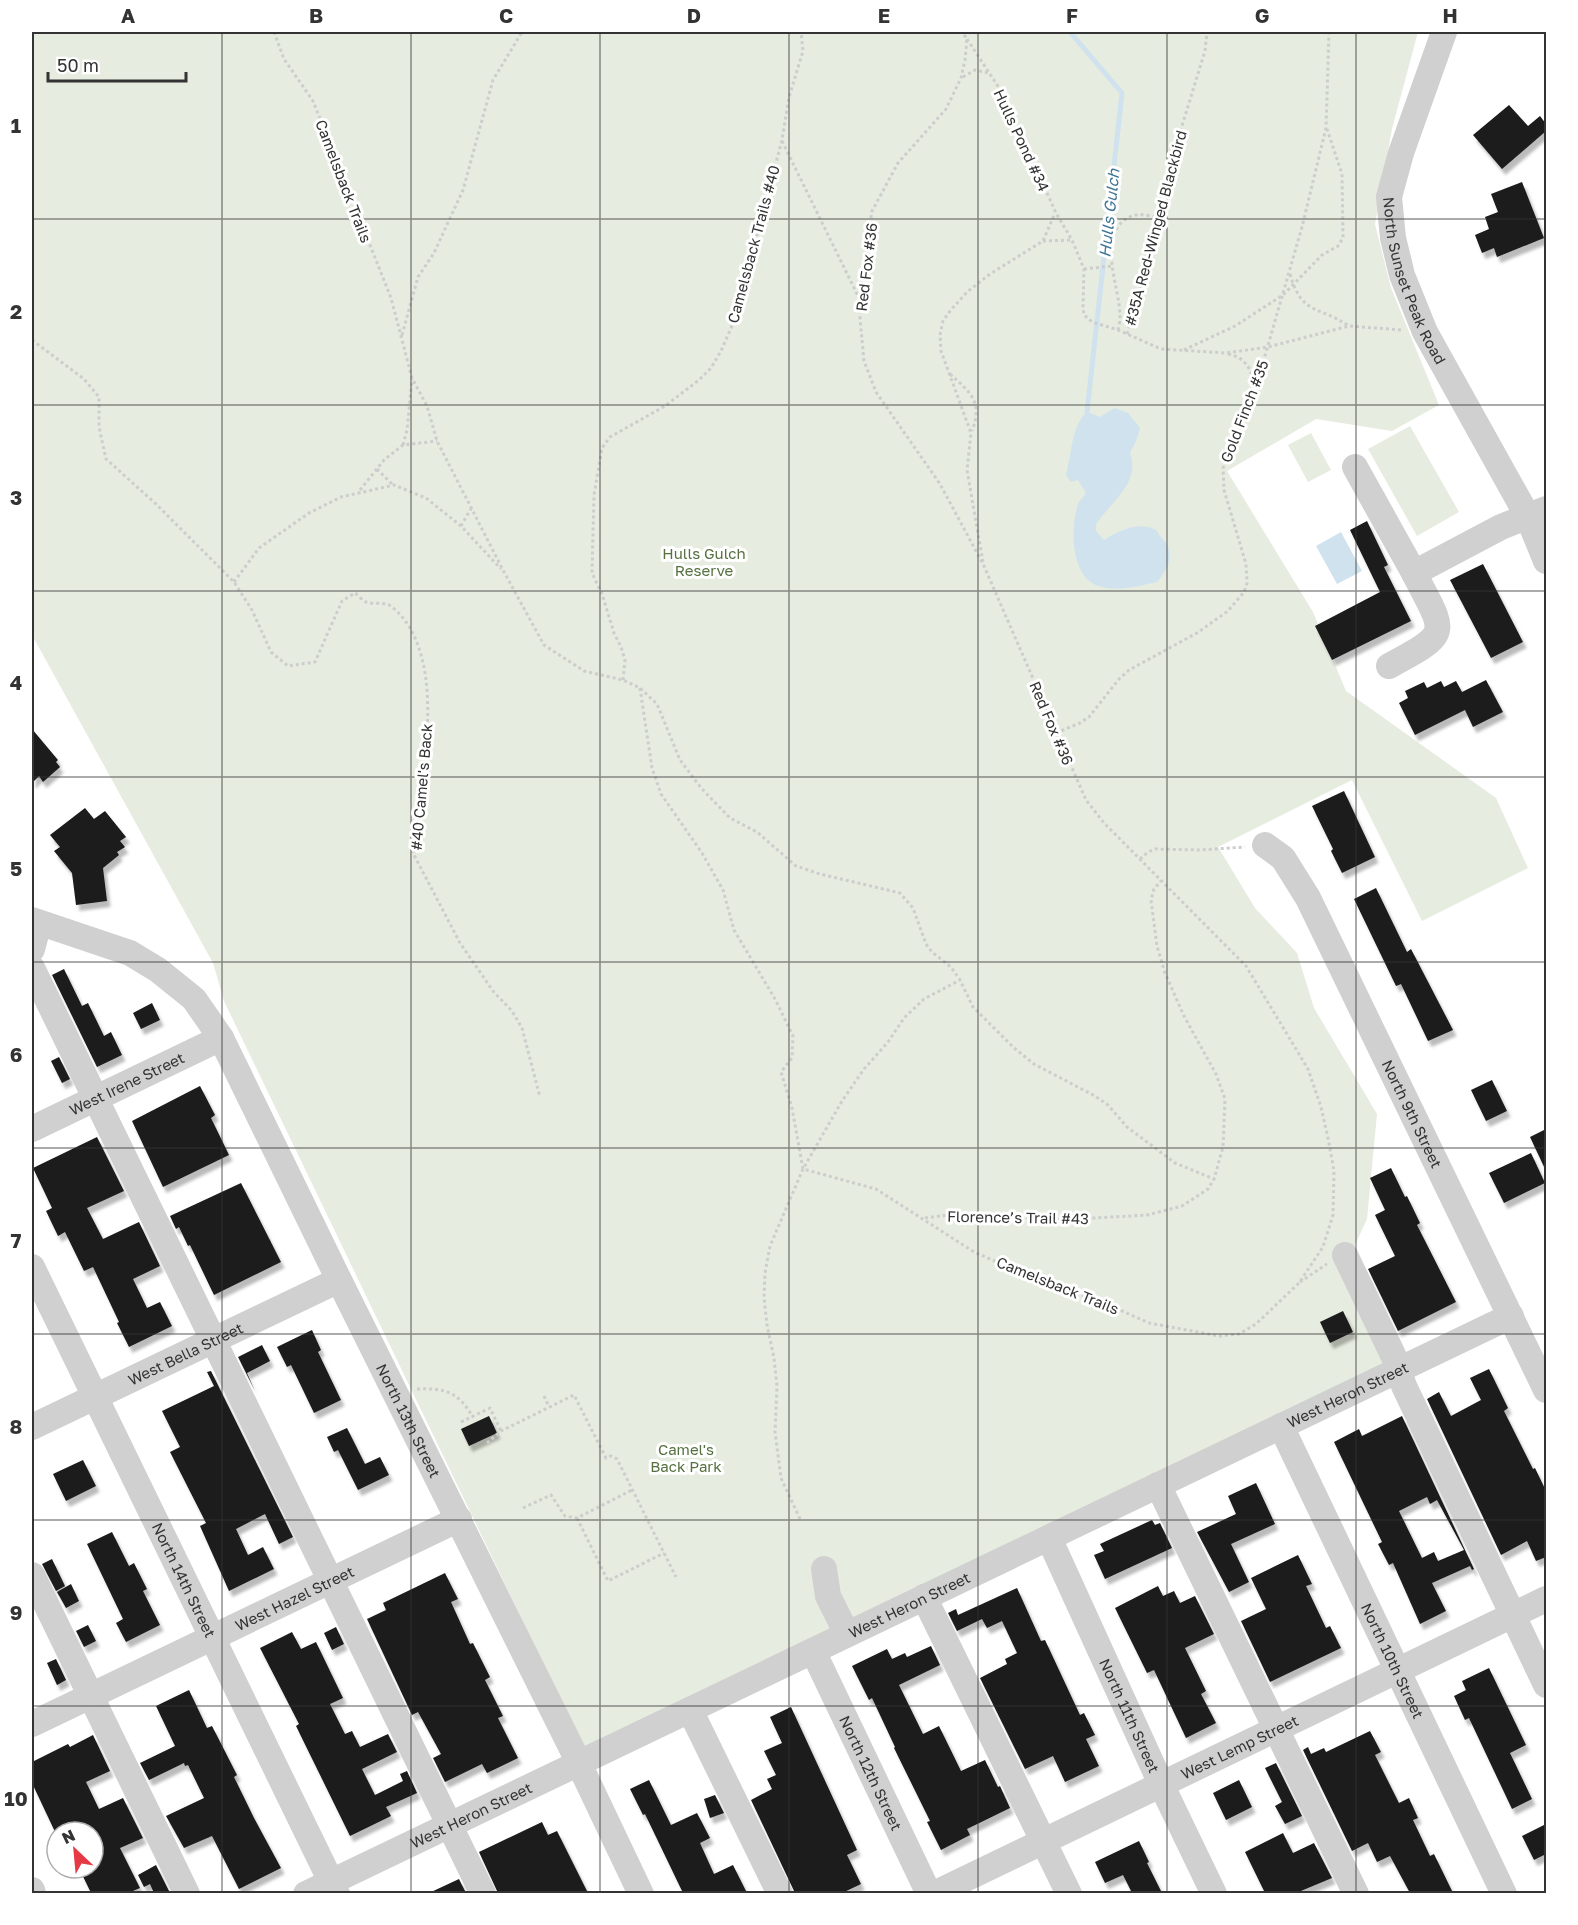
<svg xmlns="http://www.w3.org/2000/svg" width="1578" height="1925" font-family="'Golos Text',sans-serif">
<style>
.green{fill:#e6ecdf}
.water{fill:#cfe2ee}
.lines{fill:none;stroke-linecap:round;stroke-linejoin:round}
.stream{stroke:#cfe2ee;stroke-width:5}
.building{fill:#1a1a1a;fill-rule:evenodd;filter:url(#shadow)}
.path{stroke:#cdcdcd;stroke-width:3;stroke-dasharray:3 3;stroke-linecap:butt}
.minor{stroke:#d0d0d0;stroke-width:26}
.grid{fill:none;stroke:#333;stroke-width:1.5;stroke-opacity:0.55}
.labels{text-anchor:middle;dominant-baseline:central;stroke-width:6;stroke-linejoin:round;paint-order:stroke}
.street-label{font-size:15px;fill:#333;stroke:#fff}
.park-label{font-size:15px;fill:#56703f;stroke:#fff}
.water-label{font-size:16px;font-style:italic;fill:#3f7597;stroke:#fff}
.neatline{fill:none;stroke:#333;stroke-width:2}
.grid-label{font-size:20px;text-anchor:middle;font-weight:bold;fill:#333}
</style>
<defs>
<filter id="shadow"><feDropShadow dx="3.5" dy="6" stdDeviation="1.5" flood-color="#0004"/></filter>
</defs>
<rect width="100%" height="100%" fill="#fff"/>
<!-- green -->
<path class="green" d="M32 32H1418L1392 129 1375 224 1391 288 1439 405 1392 431 1316 419 1227 471 1313 612 1346 691 1496 798 1528 868 1422 921 1352 780 1218 847 1255 908 1297 953 1314 1008 1377 1114 1367 1219 1343 1271 1386 1363 584 1748 224 1001 213 963 32 635Z
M1410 426 1459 512 1417 536 1368 449Z
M1311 433 1331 470 1308 482 1288 445Z"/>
<!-- water -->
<path class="water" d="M1115 408 1128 413 1140 428 1136 441 1130 453C1141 482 1111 502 1096 524V531L1104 540C1116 532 1138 521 1154 529 1157 530 1158 533 1160 536 1176 552 1170 567 1157 582 1139 586 1110 594 1092 583 1070 568 1071 527 1078 504 1080 500 1084 496 1086 493L1078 480 1071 482 1066 475C1072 454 1071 426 1087 412L1100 417Z
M1341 532 1362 571 1337 584 1316 546Z"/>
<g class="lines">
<!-- stream -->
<path class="stream" d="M1070 32 1122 93 1087 412"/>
</g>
<!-- building -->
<path class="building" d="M1509 105 1528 126 1540 116 1546 124V131L1502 169 1473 135Z
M1522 182 1544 238 1497 257 1494 248 1482 253 1475 235 1489 229 1485 217 1498 212 1491 194Z
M1367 521 1388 565 1384 567 1411 621 1332 660 1315 626 1380 592 1350 530Z
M1483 564 1523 642 1491 658 1450 580Z
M1486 680 1503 712 1473 727 1465 710 1415 735 1399 703 1408 698 1405 691 1424 682 1427 688 1441 681 1444 687 1456 681 1462 692Z
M32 729 58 760 56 762 60 767 43 782 39 776 32 783Z
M1344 791 1375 857 1342 873 1331 851 1333 849 1312 806Z
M85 808 94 819 105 811 126 837 120 841 125 847 117 852 119 855 103 868 107 901 76 905 72 873 54 851 60 847 50 835Z
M1376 888 1407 952 1411 949 1453 1030 1428 1041 1401 984 1396 986 1354 899Z
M64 969 82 1006 88 1003 104 1036 111 1032 122 1055 97 1067 52 975Z
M152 1003 160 1020 141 1029 133 1013Z
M59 1057 70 1079 62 1083 51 1061Z
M1492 1080 1507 1111 1486 1121 1471 1090Z
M200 1086 215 1115 211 1118 229 1155 163 1187 132 1121Z
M1546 1129V1171L1530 1137Z
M97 1137 124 1191 87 1208 103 1239 139 1222 160 1266 133 1279 147 1308 160 1302 172 1326 129 1347 117 1323 119 1322 93 1267 84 1271 65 1232 58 1236 46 1211 52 1208 33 1168Z
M1531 1153 1545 1183 1504 1203 1489 1173Z
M1391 1168 1405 1197 1407 1196 1420 1223 1417 1225 1456 1302 1398 1331 1368 1269 1395 1256 1375 1215 1385 1210 1370 1178Z
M241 1183 281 1262 214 1295 190 1245 188 1246 179 1227 176 1229 170 1216Z
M1343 1311 1353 1332 1330 1343 1320 1322Z
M312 1330 321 1350 318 1352 341 1400 314 1413 291 1365 287 1367 277 1347Z
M262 1345 270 1361 247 1373 255 1391 238 1357Z
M1489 1369 1508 1408 1504 1411 1533 1469 1535 1468 1546 1491V1557L1536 1561 1527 1541 1501 1555 1427 1399 1439 1392 1451 1416 1481 1400 1470 1378Z
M211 1371 293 1537 279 1544 265 1514 236 1529 248 1555 263 1547 274 1569 229 1591 200 1526 206 1523 170 1452 180 1447 162 1411 214 1386 207 1372Z
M489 1416 497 1433 469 1446 461 1429Z
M1402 1416 1474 1569 1472 1570 1470 1566 1432 1583 1446 1611 1420 1624 1393 1563 1389 1565 1378 1544 1382 1542 1334 1442 1359 1429 1362 1436ZM1427 1497 1430 1504 1437 1500 1464 1550 1438 1561 1434 1552 1422 1558 1399 1511Z
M347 1428 365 1464 380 1457 389 1475 358 1490 338 1450 334 1452 327 1437Z
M83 1460 96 1486 66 1501 53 1474Z
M1256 1483 1275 1524 1231 1544 1249 1582 1229 1592 1197 1532 1236 1514 1228 1496Z
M1152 1520 1155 1525 1160 1523 1172 1548 1105 1579 1094 1555 1104 1551 1100 1544Z
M112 1532 129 1566 134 1563 147 1589 143 1591 160 1625 126 1642 116 1623 123 1619 87 1544Z
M1298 1555 1312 1584 1306 1586 1326 1628 1330 1626 1341 1648 1270 1682 1241 1621 1266 1609 1251 1578Z
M52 1559 65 1586 56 1591 42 1564Z
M445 1573 458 1599 451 1602 470 1644 473 1643 490 1677 485 1680 503 1716 498 1718 518 1758 487 1773 482 1764 445 1782 433 1758 441 1754 418 1712 412 1715 367 1619 386 1610 383 1603Z
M71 1584 79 1601 66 1608 57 1592Z
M1158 1586 1163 1596 1174 1591 1180 1603 1195 1596 1214 1634 1185 1648 1206 1691 1201 1694 1216 1723 1186 1738 1154 1670 1147 1673 1115 1608Z
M1017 1588 1041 1641 1045 1640 1080 1715 1084 1713 1095 1735 1086 1739 1099 1766 1065 1782 1053 1756 1025 1769 980 1678 1007 1664 1005 1659 1017 1653 1002 1621 987 1628 982 1619 957 1631 948 1613 956 1609 958 1615Z
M88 1625 96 1641 84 1647 76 1631Z
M336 1627 344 1644 332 1650 324 1633Z
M292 1632 301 1649 316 1642 343 1698 330 1704 345 1734 352 1731 360 1747 388 1734 397 1752 362 1769 375 1795 403 1781 400 1774 407 1771 417 1793 386 1807 391 1816 350 1836 296 1726 299 1724 260 1648Z
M931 1646 940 1665 899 1685 923 1734 939 1726 961 1771 985 1760 998 1787 1000 1786 1010 1808 967 1829 970 1835 941 1850 927 1822 930 1821 894 1748 895 1747 872 1698 869 1700 852 1666 887 1649 892 1659 905 1653 907 1657Z
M56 1659 66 1680 57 1685 47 1663Z
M1489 1668 1526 1745 1510 1753 1532 1799 1512 1809 1469 1718 1465 1720 1454 1696 1466 1690 1462 1681Z
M189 1690 207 1728 212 1726 237 1775 234 1777 254 1818 281 1868 239 1889 212 1836 184 1848 166 1816 204 1798 188 1765 185 1766 184 1763 149 1780 140 1763 175 1746 156 1706Z
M791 1707 857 1850 847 1855 861 1884 842 1893H795L751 1800 772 1789 767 1779 776 1775 764 1751 782 1743 770 1717Z
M1370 1731 1381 1752 1375 1755 1399 1803 1409 1798 1418 1818 1413 1820 1430 1856 1434 1854 1453 1893H1410L1390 1856 1377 1862 1368 1843 1352 1851 1303 1750 1308 1747 1311 1754 1324 1748 1326 1752Z
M93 1735 110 1771 86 1782 99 1809 123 1798 143 1838 120 1848 140 1888 128 1893H91L79 1868H93V1832H59L57 1829V1836L32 1783V1762L68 1744 70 1747Z
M1276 1763 1302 1816 1285 1824 1275 1806 1282 1802 1265 1768Z
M649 1780 671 1825 697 1813 710 1838 700 1843 714 1874 733 1865 747 1893H683L645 1814 643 1815 630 1789Z
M1239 1780 1252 1807 1226 1820 1213 1793Z
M715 1795 724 1813 710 1818 704 1799Z
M542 1822 548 1835 557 1831 588 1893H498L479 1852Z
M1546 1824V1854L1534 1860 1522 1836Z
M1283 1833 1293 1853 1314 1843 1332 1878 1296 1893H1265L1245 1852Z
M1139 1841 1149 1862 1147 1863 1162 1893H1132L1123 1875 1105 1883 1095 1862Z
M156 1865 170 1893H154L150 1884 144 1887 138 1875Z
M459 1879 466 1893H429Z"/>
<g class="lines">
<!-- path -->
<path class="path" d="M274 32 284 59 313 101 391 298 412 378 427 406 437 441 504 572 544 645 584 671 623 680 640 688 657 704 680 760 702 789 730 818 757 832 796 866 820 874 900 893 913 908 926 944 932 952 951 967 960 980 973 1007 1013 1047 1034 1064 1095 1096 1108 1105 1127 1127 1175 1163 1214 1179
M967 39 1003 94 1056 213 1072 240 1084 269 1083 308 1084 315 1092 322 1118 330 1161 349 1226 353 1268 347 1349 326 1402 330
M963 77 975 70 989 73
M782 141 860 300
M1043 241 1072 240
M1084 269 1112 266
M1290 274C1302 316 1318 305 1349 326
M1118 330C1119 326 1120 321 1120 316 1120 289 1099 244 1122 222 1133 212 1145 214 1157 218
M1127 334 1150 256 1161 194 1205 51 1207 32
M402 335 418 277 434 253 463 190 493 80 522 32
M32 340 84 379 99 397V427L106 459 155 503 234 582 252 610 271 652 288 666 315 662 342 601 355 593C358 595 362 600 366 602 374 605 385 601 392 607 432 639 431 712 424 758 422 766 424 773 424 781 423 804 417 826 413 849L414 855 460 943 493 991 512 1011 522 1028 540 1097
M1184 350 1235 326 1283 295 1322 255 1338 246 1343 238 1342 174 1327 129
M1228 354C1248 358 1253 372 1254 391
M950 374C971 393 983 402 972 431
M403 445 407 430 412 379
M377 469 393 485
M360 490 384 460 403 445 437 441
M461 526 472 507
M983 562 967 470 971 433 941 351 940 335 943 321 950 311 967 292 990 274 1043 241 1055 213
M234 582 259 548 309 513 341 497 394 485 426 498 461 526 501 569
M623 680 625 660 621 647 614 633 602 594 592 573 594 495 602 448 610 437 665 406 699 380 711 368 721 351 735 319 782 140 789 97 803 51 801 32
M640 688 652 768 661 794 702 853 723 890 734 930 775 999 793 1036 792 1058 781 1072 792 1108 803 1169 876 1189 974 1252 1071 1294 1091 1297 1149 1323 1219 1336 1239 1334 1256 1324 1299 1283 1323 1247 1333 1215 1334 1171 1328 1138 1321 1107 1308 1069 1246 966 1104 823 1086 800 984 566 940 484 876 392 864 361 860 318V301L862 274 872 211 898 163 946 109 961 78 965 60 967 39 962 32
M1056 733 1080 723 1089 717 1119 679 1129 670 1197 633 1228 611 1244 592 1247 583 1246 564 1224 490 1223 468 1254 394 1302 227 1326 128 1329 32
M1140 859 1148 852 1155 849 1200 850 1245 847
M925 1218 963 1213 1059 1220 1147 1215 1182 1206 1208 1189 1214 1179 1223 1147 1225 1099 1216 1074 1184 1016 1165 973 1157 946 1151 900 1154 889 1161 881
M1300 1282 1327 1264
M417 1389C446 1388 458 1392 473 1417
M544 1396 549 1407
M461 1422 490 1408 501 1431
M487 1443 501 1431 574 1395 606 1458 611 1456 617 1459 676 1577
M523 1508 551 1495 565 1516 577 1518 632 1490
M577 1518 608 1581 664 1553
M800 1519 781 1478 775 1432 777 1386 774 1358 767 1325 764 1298 765 1273 770 1246 803 1169 842 1101 864 1069 888 1042 904 1018 924 999 960 980"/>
<!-- minor -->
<g class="minor">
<path id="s1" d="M1444 32 1401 153 1389 197 1393 238 1402 275 1425 332 1528 517 1546 561"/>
<path d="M1355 467 1414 573"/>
<path d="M1389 666C1452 632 1446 635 1414 573L1501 527 1546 509"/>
<path id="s2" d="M1265 845 1283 858 1308 898 1546 1390"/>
<path id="s3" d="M32 920 130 953 158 970 194 999 221 1038 339 1280 572 1749 641 1894"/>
<path d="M32 949 39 923"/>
<path d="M32 968 483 1894"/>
<path id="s4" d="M32 1129 221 1038"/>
<path d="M1345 1255 1395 1359 1404 1386 1546 1685"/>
<path id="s5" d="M32 1267 337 1894"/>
<path id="s6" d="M1281 1426 1504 1894"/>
<path id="s7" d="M32 1427 339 1280"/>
<path d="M1158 1485 1356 1894"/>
<path id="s8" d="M1049 1538 1161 1784 1214 1894"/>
<path d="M824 1569 828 1596 847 1634"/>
<path d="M32 1575 187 1894"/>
<path d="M924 1597 1069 1894"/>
<path id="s9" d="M813 1651 929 1894"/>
<path d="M690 1710 780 1894"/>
<path id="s10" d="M32 1724 459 1519"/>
<path d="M32 1890 33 1894"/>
<path id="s11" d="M306 1894 1511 1316"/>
<path id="s12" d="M934 1894 1546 1599"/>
</g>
</g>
<!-- grid -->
<path class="grid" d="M222 32V1894M411 32V1894M600 32V1894M789 32V1894M978 32V1894M1167 32V1894M1356 32V1894M32 219H1546M32 405H1546M32 591H1546M32 777H1546M32 962H1546M32 1148H1546M32 1334H1546M32 1520H1546M32 1706H1546"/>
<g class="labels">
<!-- street labels -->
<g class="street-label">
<text transform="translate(1022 140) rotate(65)">Hulls Pond #34</text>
<text transform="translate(344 181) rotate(69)">Camelsback Trails</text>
<text transform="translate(1155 228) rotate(-75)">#35A Red-Winged Blackbird</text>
<text transform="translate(753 244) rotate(-75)">Camelsback Trails #40</text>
<text transform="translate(866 267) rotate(-83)">Red Fox #36</text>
<text stroke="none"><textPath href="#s1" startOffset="262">North Sunset Peak Road</textPath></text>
<text transform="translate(1244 411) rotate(-69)">Gold Finch #35</text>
<text transform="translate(1052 723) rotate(67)">Red Fox #36</text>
<text transform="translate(421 787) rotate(-85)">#40 Camel's Back</text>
<text stroke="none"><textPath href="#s4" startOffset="105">West Irene Street</textPath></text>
<text stroke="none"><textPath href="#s2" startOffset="309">North 9th Street</textPath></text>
<text transform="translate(1018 1217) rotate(1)">Florence’s Trail #43</text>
<text transform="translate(1058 1285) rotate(22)">Camelsback Trails</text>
<text stroke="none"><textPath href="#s7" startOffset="170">West Bella Street</textPath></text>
<text stroke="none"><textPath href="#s11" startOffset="1155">West Heron Street</textPath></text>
<text stroke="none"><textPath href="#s3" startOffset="656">North 13th Street</textPath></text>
<text stroke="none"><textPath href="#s5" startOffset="348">North 14th Street</textPath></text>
<text stroke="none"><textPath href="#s10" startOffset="291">West Hazel Street</textPath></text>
<text stroke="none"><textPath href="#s11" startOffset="669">West Heron Street</textPath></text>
<text stroke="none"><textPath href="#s6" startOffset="260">North 10th Street</textPath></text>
<text stroke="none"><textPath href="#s8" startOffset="195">North 11th Street</textPath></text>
<text stroke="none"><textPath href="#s12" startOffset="339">West Lemp Street</textPath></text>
<text stroke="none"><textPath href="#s9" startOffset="135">North 12th Street</textPath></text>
<text stroke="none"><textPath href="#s11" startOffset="183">West Heron Street</textPath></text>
</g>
<!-- park labels -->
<g class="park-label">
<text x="704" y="553">Hulls Gulch<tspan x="704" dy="17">Reserve</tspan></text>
<text x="686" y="1449">Camel's<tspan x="686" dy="17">Back Park</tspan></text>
</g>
<!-- water labels -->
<g class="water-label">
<text transform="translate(1109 213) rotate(-84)">Hulls Gulch</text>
</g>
</g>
<!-- border -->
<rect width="1578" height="1925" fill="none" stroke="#ffffff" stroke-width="66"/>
<!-- north arrow -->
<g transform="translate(75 1850) rotate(334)"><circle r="28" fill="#ffffff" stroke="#adadad" stroke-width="1.5"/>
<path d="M0-4.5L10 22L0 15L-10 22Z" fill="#e63946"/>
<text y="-9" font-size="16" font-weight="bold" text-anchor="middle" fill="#333333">N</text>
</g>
<!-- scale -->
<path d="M48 72v9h138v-9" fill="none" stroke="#333333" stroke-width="3"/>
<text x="57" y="72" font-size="18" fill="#333333" stroke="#ffffff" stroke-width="4.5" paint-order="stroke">50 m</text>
<rect x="33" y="33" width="1512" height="1859" class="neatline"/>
<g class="grid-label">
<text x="128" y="23">A</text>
<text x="316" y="23">B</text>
<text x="506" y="23">C</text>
<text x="694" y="23">D</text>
<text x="884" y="23">E</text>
<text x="1072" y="23">F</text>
<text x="1262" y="23">G</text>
<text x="1450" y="23">H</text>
<text x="16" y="133">1</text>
<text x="16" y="319">2</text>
<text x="16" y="505">3</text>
<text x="16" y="690">4</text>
<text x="16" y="876">5</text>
<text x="16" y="1062">6</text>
<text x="16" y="1248">7</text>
<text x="16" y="1434">8</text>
<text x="16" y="1620">9</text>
<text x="16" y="1806">10</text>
</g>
</svg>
